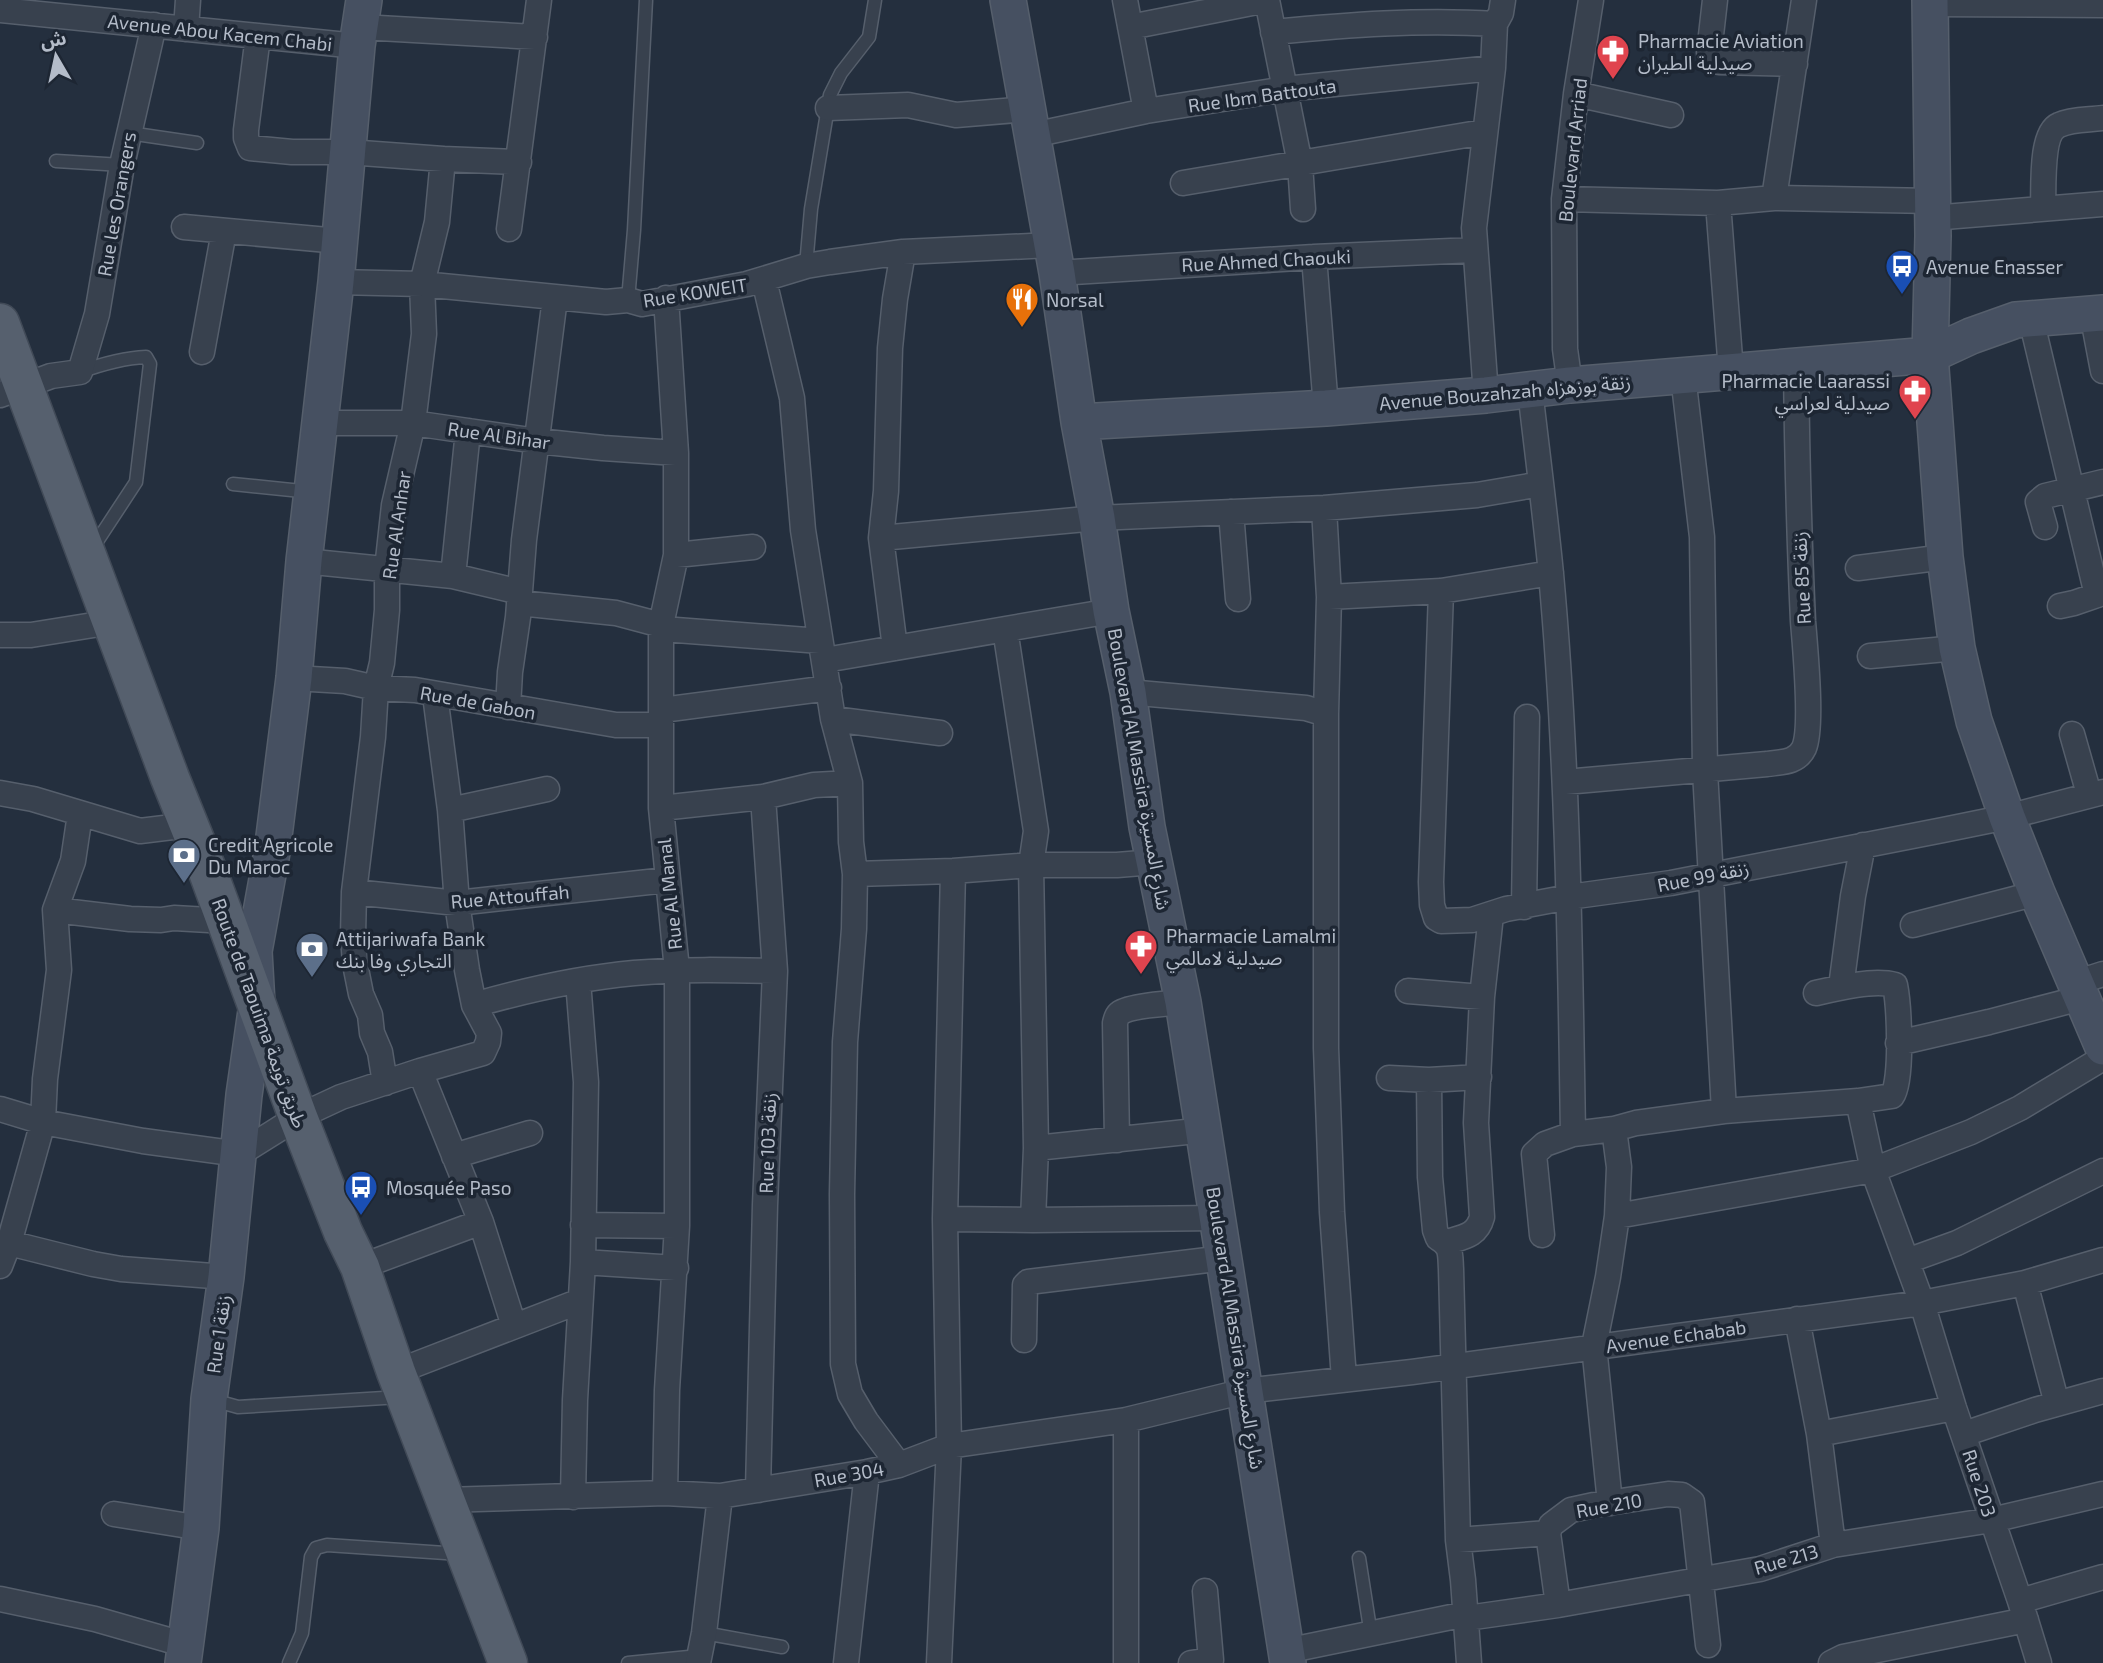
<svg xmlns="http://www.w3.org/2000/svg" width="2103" height="1663" font-family="'Exo 2','Noto Sans Arabic',sans-serif">
<style>
.lines{fill:none;stroke-linecap:round;stroke-linejoin:round}
.lane-casing{stroke:#565f6c;stroke-width:15}
.street-casing{stroke:#565f6c;stroke-width:27}
.secondary-casing{stroke:#565f6c;stroke-width:38}
.primary-casing{stroke:#414a57;stroke-width:41}
.lane{stroke:#38414e;stroke-width:12}
.street{stroke:#38414e;stroke-width:24}
.secondary{stroke:#465061;stroke-width:35}
.primary{stroke:#56606e;stroke-width:38}
.labels{text-anchor:middle;dominant-baseline:central;stroke-width:7;stroke-linejoin:round;paint-order:stroke}
.street-label{font-size:19px;fill:#b4bcc9;stroke:#1d2633}
.poi-label{font-size:19px;fill:#b4bcc9;stroke:#1d2633;text-anchor:start}
</style>
<rect width="100%" height="100%" fill="#242f3e"/>
<g class="lines">
<defs>
<path id="lane" d="M129 133 197 143
M56 161 122 165
M806 266 811 209 830 95 841 73 869 37 875 0
M628 300 634 230 646 0
M80 372C102 364 123 358 146 357L150 364 136 482 92 549
M233 484 311 492
M213 1400 238 1407 400 1397
M1359 1558 1371 1635
M704 1633 782 1647
M289 1663 302 1633 311 1557 316 1548 327 1545 460 1554
M628 1663 699 1656"/>
<path id="street" d="M1125 0 1146 111
M1715 0 1709 53 1712 58 1719 62 1795 64
M1930 4 2103 5
M0 10 357 46
M361 27 535 37
M1130 27 1267 0 1300 164 1303 209
M186 29 188 0
M1273 32C1347 25 1421 19 1495 24
M258 36 246 130V138L250 148 292 152H348L443 159 519 162
M1576 94 1671 115
M828 108 908 105 956 115 1028 109
M1033 135 1146 111 1285 89 1493 68
M1183 183 1484 132
M1774 198 1804 0
M1564 199 1718 203 1774 198 1932 201
M1718 203 1731 371
M2043 208C2044 189 2040 133 2059 125 2072 119 2089 120 2103 118
M1932 218 2103 204
M184 227 339 241
M509 229 539 0
M1314 257 1326 408
M1057 273 1314 257 1474 250
M764 280 792 398 803 530 833 719 850 783 851 842 855 874 854 929 845 1042 842 1194 843 1364 850 1394 866 1421 899 1465
M336 282 422 284 606 302 628 300 642 304 747 284 806 266 830 262 903 252 1051 245
M2092 313 2103 371
M2031 319 2097 595
M202 352 224 231
M1683 376 1702 537 1705 771 1724 1111
M1570 385 1565 349 1564 199 1576 94 1591 0
M1530 390C1537 451 1545 512 1551 574 1568 760 1570 947 1573 1134
M0 395 51 376 80 372 97 314 122 165 154 25
M1486 395 1474 228 1493 68 1495 24 1501 13 1503 0
M321 423H413L537 441 603 448 676 453
M1324 508 1329 597 1326 714V1048L1332 1212 1344 1379
M1231 512 1238 599
M2045 527 2038 502 2045 496 2103 482
M881 538 1097 518 1324 508 1477 495 1541 484
M676 555 753 547
M304 561 453 576 520 592
M1858 568 1945 557
M453 576 468 431
M1441 591 1431 882 1432 905 1436 918 1441 921 1472 920 1506 909 1569 897 1671 883 1943 830 2007 817 2103 792
M1329 597 1441 591 1551 573
M519 603 616 613 661 625
M2060 606 2074 603 2103 593
M663 629 820 641
M1005 629 1036 831 1031 865 1036 1148 1033 1220
M0 635H31L112 622
M895 648 881 538 886 491 890 348 895 299 903 252
M1870 656 1957 648
M825 660 1111 611
M294 678 345 681 376 688 415 690 616 725H661
M1128 692 1306 708 1326 714
M508 707 510 672 518 617 524 540 555 298
M662 710 829 688
M833 719 940 733
M2072 734 2089 794
M1565 782 1767 764C1781 762 1797 763 1804 748 1813 727 1805 647 1803 621 1799 536 1797 451 1796 366
M0 793 33 799 140 831 189 825
M661 808 763 797 814 785 850 783
M450 810 547 789
M855 874 953 871 1031 865H1117L1154 862
M354 892 457 903 667 880
M1524 907 1527 717
M55 910 130 919 161 920 174 918 226 921
M1913 925 2037 893
M2075 983 2103 974
M1841 987 1853 896 1863 845
M1408 991 1482 997
M474 1005C526 990 580 978 634 973 681 969 728 970 775 971
M1898 1043 1989 1022 2081 998
M420 1071 481 1222 514 1326
M1389 1078 1429 1080 1479 1077
M1429 1080 1430 1177 1435 1230 1438 1238C1452 1246 1450 1254 1451 1269L1458 1540 1463 1580 1469 1663
M385 1083 380 1052 372 1033 370 1015 361 994 355 964 353 936 354 892 373 737 376 688 382 663 387 610V569L394 505 413 423 424 334 422 284 437 222 443 159
M1858 1101 1873 1170 1922 1303 1954 1408 2020 1601 2039 1663
M0 1109 43 1122 143 1141 239 1154 298 1117 341 1097 420 1071 483 1053 488 1042 489 1033 474 1005 467 970 457 903 450 810 435 695
M1117 1140 1115 1023C1116 1019 1117 1015 1120 1013 1129 1006 1171 1003 1183 1002
M1036 1148 1205 1130
M454 1156 530 1133
M1617 1216 1873 1170 1971 1132 2020 1108 2103 1058
M945 1219 1033 1220 1218 1218
M583 1225 677 1226
M1542 1235 1534 1154 1545 1144 1573 1134 1614 1129 1636 1123 1724 1111 1858 1101 1892 1096C1903 1081 1899 1005 1895 985 1874 979 1837 988 1816 993
M1447 1242C1463 1237 1477 1236 1482 1217L1476 1123 1482 997 1491 915
M9 1243 93 1264 121 1269 226 1277
M1907 1261 1957 1243 2103 1171
M583 1262 676 1268
M0 1266 9 1243 43 1122 45 1079 59 970 55 910 73 861 80 814
M360 1267 481 1222
M2025 1283 2057 1404
M1797 1319 1819 1434 1833 1545
M1024 1340 1025 1285 1028 1282 1224 1258
M396 1372 580 1301
M1819 1434 1954 1408
M1964 1434 2035 1410 2103 1391
M758 1490 765 1205 775 971 763 797
M665 1493 667 1390 677 1226V970L661 808V625L676 555V453L666 298
M573 1497 575 1400 583 1262 586 1082 578 981
M445 1500 665 1493 720 1496 867 1472 899 1465 949 1446 1126 1420 1245 1391 1412 1372 1922 1303 2025 1283 2103 1260
M1610 1503 1594 1346 1608 1277 1617 1216 1619 1167 1614 1129
M114 1514 201 1528
M1548 1533 1558 1605
M1458 1540 1548 1533 1551 1525 1571 1510 1594 1505 1668 1494 1682 1495 1692 1502 1708 1645
M0 1599 95 1619 186 1645
M2020 1601 2103 1577
M1467 1618 1558 1605 1760 1569 1833 1545 1992 1520 2103 1494
M1286 1651 1466 1614
M698 1663 704 1633 720 1496
M846 1663 867 1472
M939 1663 949 1446 945 1219 953 871
M1126 1663V1420
M1191 1663 1211 1660 1205 1591
M1831 1663 1843 1657 2026 1620"/>
<path id="secondary" d="M1008 0 1057 273 1079 422 1097 518 1111 611 1128 692 1147 827 1183 1002 1288 1663
M1930 0 1933 236 1930 355 1945 557 1957 648 1974 721 2007 817 2037 893 2103 1047
M1079 422 1326 408 1486 395 1570 385 1930 355 1971 336 2016 320 2103 313
M183 1663 201 1528 209 1399 226 1277 244 1095 257 1004 254 951 272 852 294 678 304 561 336 282 357 46 364 0"/>
<path id="primary" d="M0 323 170 778 208 872 298 1117 343 1232 360 1267 396 1372 508 1663"/>
</defs>
<!-- lane casing -->
<use href="#lane" class="lane-casing"/>
<!-- street casing -->
<use href="#street" class="street-casing"/>
<!-- secondary casing -->
<use href="#secondary" class="secondary-casing"/>
<!-- primary casing -->
<use href="#primary" class="primary-casing"/>
<!-- lane -->
<use href="#lane" class="lane"/>
<!-- street -->
<use href="#street" class="street"/>
<!-- secondary -->
<use href="#secondary" class="secondary"/>
<!-- primary -->
<use href="#primary" class="primary"/>
</g>
<!-- icons -->
<defs>
<symbol id="pharmacy-pin" viewBox="-11 -11 22 30"><path d="M0 17L-7.5 6A9.5 9.5 0 1 1 7.5 6Z" fill="#e0444e" stroke="#1d2633"/><path d="M-2-6h4v4h4v4h-4v4h-4v-4h-4v-4h4Z" fill="#fff"/></symbol>
<symbol id="bus-pin" viewBox="-11 -11 22 30"><path d="M0 17L-7.5 6A9.5 9.5 0 1 1 7.5 6Z" fill="#1a4fb4" stroke="#1d2633"/><path d="M-5-6H5V4H4V6H2V4H-2V6H-4V4H-5ZM-3.5-4V0h7V-4ZM-3.5 1.2v1.5H-2V1.2ZM2 1.2v1.5H3.5V1.2Z" fill="#fff"/></symbol>
<symbol id="restaurant-pin" viewBox="-11 -11 22 30"><path d="M0 17L-7.5 6A9.5 9.5 0 1 1 7.5 6Z" fill="#e8710a" stroke="#1d2633"/><path d="M-5-6h1v4h1v-4h1v4h1v-4h1v5L-1.5 .5V6h-2V.5L-5-1ZM5-6V6H3V1.5H1.5Q1.5-4 5-6Z" fill="#fff"/></symbol>
<symbol id="bank-pin" viewBox="-11 -11 22 30"><path d="M0 17L-7.5 6A9.5 9.5 0 1 1 7.5 6Z" fill="#5c6f8a" stroke="#1d2633"/><path d="M-6-4H6V4H-6ZM0-2.3a2.3 2.3 0 1 0 0 4.6a2.3 2.3 0 1 0 0-4.6Z" fill="#fff"/></symbol>
</defs>
<g fill-rule="evenodd">
<use href="#pharmacy-pin" x="1594" y="32" width="38" height="52"/>
<use href="#bus-pin" x="1883" y="247" width="38" height="52"/>
<use href="#restaurant-pin" x="1003" y="280" width="38" height="52"/>
<use href="#pharmacy-pin" x="1896" y="372" width="38" height="52"/>
<use href="#bank-pin" x="165" y="836" width="38" height="52"/>
<use href="#pharmacy-pin" x="1122" y="927" width="38" height="52"/>
<use href="#bank-pin" x="293" y="930" width="38" height="52"/>
<use href="#bus-pin" x="342" y="1168" width="38" height="52"/>
</g>
<g class="labels">
<!-- street labels -->
<g class="street-label">
<text transform="translate(220 32) rotate(6)">Avenue Abou Kacem Chabi</text>
<text transform="translate(1262 95) rotate(-8)">Rue Ibm Battouta</text>
<text transform="translate(1572 150) rotate(-84)">Boulevard Arriad</text>
<text transform="translate(116 204) rotate(-80)">Rue les Orangers</text>
<text transform="translate(1266 260) rotate(-3)">Rue Ahmed Chaouki</text>
<text transform="translate(695 292) rotate(-9)">Rue KOWEIT</text>
<text transform="translate(1505 392) rotate(-5)">Avenue Bouzahzah زنقة بوزهزاه</text>
<text transform="translate(499 435) rotate(8)">Rue Al Bihar</text>
<text transform="translate(396 525) rotate(-82)">Rue Al Anhar</text>
<text transform="translate(1801 578) rotate(-93)">Rue 85 زنقة</text>
<text transform="translate(478 702) rotate(10)">Rue de Gabon</text>
<text transform="translate(1140 769) rotate(80)">Boulevard Al Massira شارع المسيرة</text>
<text transform="translate(1703 876) rotate(-11)">Rue 99 زنقة</text>
<text transform="translate(669 894) rotate(-96)">Rue Al Manal</text>
<text transform="translate(510 896) rotate(-5)">Rue Attouffah</text>
<text transform="translate(260 1013) rotate(70)">Route de Taouima طريق تويمة</text>
<text transform="translate(767 1143) rotate(-88)">Rue 103 زنقة</text>
<text transform="translate(1236 1328) rotate(81)">Boulevard Al Massira شارع المسيرة</text>
<text transform="translate(218 1334) rotate(-82)">Rue 1 زنقة</text>
<text transform="translate(1676 1336) rotate(-8)">Avenue Echabab</text>
<text transform="translate(849 1474) rotate(-10)">Rue 304</text>
<text transform="translate(1980 1483) rotate(72)">Rue 203</text>
<text transform="translate(1609 1505) rotate(-10)">Rue 210</text>
<text transform="translate(1786 1559) rotate(-16)">Rue 213</text>
</g>
<!-- poi labels -->
<g class="poi-label">
<text x="1638" y="40">Pharmacie Aviation<tspan x="1638" dy="22">صيدلية الطيران</tspan></text>
<text x="1926" y="266">Avenue Enasser</text>
<text x="1046" y="299">Norsal</text>
<text x="1890" y="380" text-anchor="end">Pharmacie Laarassi<tspan x="1890" dy="22">صيدلية لعراسي</tspan></text>
<text x="208" y="844">Credit Agricole<tspan x="208" dy="22">Du Maroc</tspan></text>
<text x="1166" y="935">Pharmacie Lamalmi<tspan x="1166" dy="22">صيدلية لامالمي</tspan></text>
<text x="336" y="938">Attijariwafa Bank<tspan x="336" dy="22">التجاري وفا بنك</tspan></text>
<text x="386" y="1187">Mosquée Paso</text>
</g>
</g>
<!-- north arrow -->
<g transform="translate(56 56) rotate(351)" stroke="#1d2633" stroke-width="5" paint-order="stroke">
<path d="M0-5L12 26L0 18L-12 26Z" fill="#b4bcc9"/>
<text y="-10" font-size="19" font-weight="bold" text-anchor="middle" fill="#b4bcc9">ش</text>
</g>
</svg>
